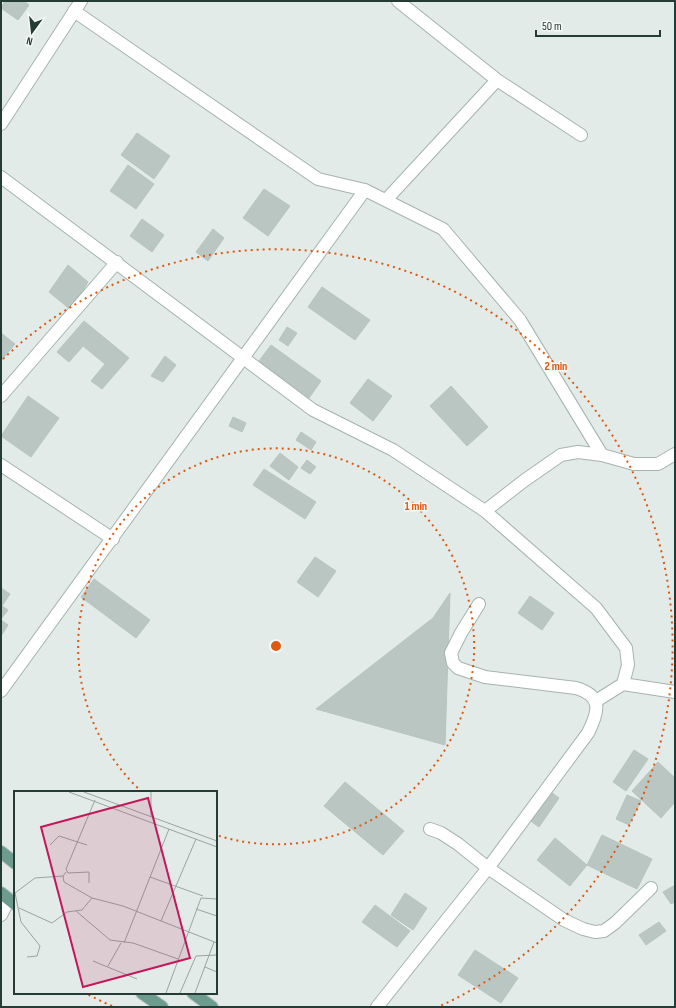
<svg xmlns="http://www.w3.org/2000/svg" width="676" height="1008" font-family="'Sofia Sans Condensed',sans-serif">
<style>
.building{fill:#b9c6c1;stroke:#b7c4bf}
.lines{fill:none;stroke-linecap:round;stroke-linejoin:round}
.street-casing{stroke:#a6b3af;stroke-width:14}
.primary-casing{stroke:#c2c8c6;stroke-width:14}
.street{stroke:#fff;stroke-width:12}
.primary{stroke:#6d9c8f;stroke-width:12}
.ring{fill:none;stroke:#de580e;stroke-width:2;stroke-dasharray:2 4}
.inset-road{fill:none;stroke:#97a5a0;stroke-width:1}
.view{fill:#c2185b;fill-opacity:0.15;stroke:#c2185b;stroke-width:2}
.inset-edge{fill:none;stroke:#253b35;stroke-width:2}
.centre{fill:#de580e;stroke:#f4f8f6;stroke-width:2}
.ring-label{font-size:12px;text-anchor:middle;font-weight:bold;fill:#de580e;stroke:#f4f8f6;stroke-width:3;stroke-linejoin:round;paint-order:stroke}
</style>
<rect width="100%" height="100%" fill="#e3ebe8"/>
<!-- building -->
<path class="building" d="M5 1H24L29 5 18 20 1 8Z
M137 133 170 156 154 179 121 155Z
M128 165 154 184 136 209 110 191Z
M264 189 290 206 268 236 243 218Z
M142 219 164 235 152 252 130 236Z
M213 229 224 238 208 261 196 252Z
M68 265 88 282 71 310 49 292Z
M322 287 370 320 355 340 308 307Z
M84 321 129 358 102 389 91 381 105 364 83 346 69 362 57 352Z
M287 327 297 333 288 346 279 340Z
M1 333 15 344 1 361Z
M271 345 321 381 309 398 259 361Z
M165 356 176 365 163 382 151 376Z
M368 379 392 396 373 421 350 403Z
M451 386 488 427 467 446 430 406Z
M28 396 59 418 31 457 1 436Z
M233 417 246 423 242 432 229 426Z
M301 432 316 442 311 450 296 440Z
M280 453 298 467 289 480 270 466Z
M307 460 316 467 310 474 301 468Z
M264 469 316 502 305 519 253 485Z
M315 557 336 571 318 597 297 582Z
M94 579 150 620 136 638 81 597Z
M1 588 10 594 2 606 8 610 1 619Z
M450 593 445 745 316 709 433 618Z
M530 596 554 613 542 630 518 613Z
M1 620 8 625 1 636Z
M634 750 648 759 626 791 613 782Z
M658 762 675 778V802L661 818 632 791Z
M345 782 404 831 383 855 324 806Z
M548 790 559 798 539 827 528 819Z
M627 795 641 801 629 825 616 819Z
M602 835 652 859 637 889 587 865Z
M555 838 587 865 570 886 537 860Z
M675 885V902L671 904 663 892Z
M405 893 427 908 413 930 391 915Z
M375 905 410 931 397 947 362 922Z
M659 922 666 931 646 945 639 935Z
M475 950 518 978 501 1003 458 975Z"/>
<g class="lines">
<defs>
<path id="street" d="M398 1 497 80 581 135
M74 11 318 179 365 190 443 229 520 320 602 455
M1 124 81 1
M1 177 313 410 393 450 485 511 596 608 626 648 628 665 623 684 596 701
M386 200 497 80
M1 396 117 262
M1 465 113 539
M485 511 525 480 561 455 578 452 602 455 634 464H658L675 454
M623 684 675 692
M1 691 365 190
M430 829 441 833 458 844 488 868 564 920 583 929 595 932 604 931 615 923 651 888
M1 915 9 899
M377 1007 488 868 588 733C599 711 603 696 576 688L485 677 458 668 453 663 451 653 461 633 479 604"/>
<path id="primary" d="M1 852 15 863
M1 893 15 904
M142 993 162 1007
M193 993 212 1007"/>
</defs>
<!-- street casing -->
<use href="#street" class="street-casing"/>
<!-- primary casing -->
<use href="#primary" class="primary-casing"/>
<!-- street -->
<use href="#street" class="street"/>
<!-- primary -->
<use href="#primary" class="primary"/>
</g>
<!-- distance rings -->
<g class="ring">
<path d="M142 792A198 198 0 1 1 216 835"/>
<path d="M112 1006A396 396 0 0 1 87 994M3 359A396 396 0 1 1 440 1006"/>
</g>
<!-- overview -->
<g transform="translate(14 791)">
<rect width="203" height="203" fill="#e3ebe8"/>
<path class="inset-road" d="M55 1 203 56M70 1 203 50M137 25V1M36 54 45 45 73 54M52 81 49 85 50 91 78 107 109 115 203 152M136 86 189 105M75 92V81L54 82 52 78 81 9M5 117 38 132 53 121 68 119 78 107M182 118 203 125M62 120 96 149 119 152 164 168M147 130 182 48M110 152 155 38M13 166 23 165 26 155 7 131 1 102 21 87 49 85M79 170 123 188M94 175 107 152M191 176 203 181M152 202 187 107 203 108M166 202 182 165 203 164M181 202 200 151"/>
<path class="view" d="M134 7 176 167 69 196 27 36Z"/>
<rect width="203" height="203" class="inset-edge"/>
</g>
<circle cx="276" cy="646" r="6" class="centre"/>
<g class="ring-label">
<text x="556" y="370">2 min</text>
<text x="416" y="510">1 min</text>
</g>
<!-- border -->
<rect width="676" height="1008" fill="none" stroke="#253b35" stroke-width="4"/>
<!-- north arrow -->
<g transform="translate(32 32) rotate(195)" stroke="#f4f8f6" stroke-width="3" paint-order="stroke">
<path d="M0-3L7 15L0 10L-7 15Z" fill="#253b35"/>
<text y="-6" font-size="11" font-weight="bold" text-anchor="middle" fill="#253b35">N</text>
</g>
<!-- scale -->
<path d="M536 30v6h124v-6" fill="none" stroke="#253b35" stroke-width="2"/>
<text x="542" y="30" font-size="12" fill="#253b35" stroke="#f4f8f6" stroke-width="3" paint-order="stroke">50 m</text>
</svg>
